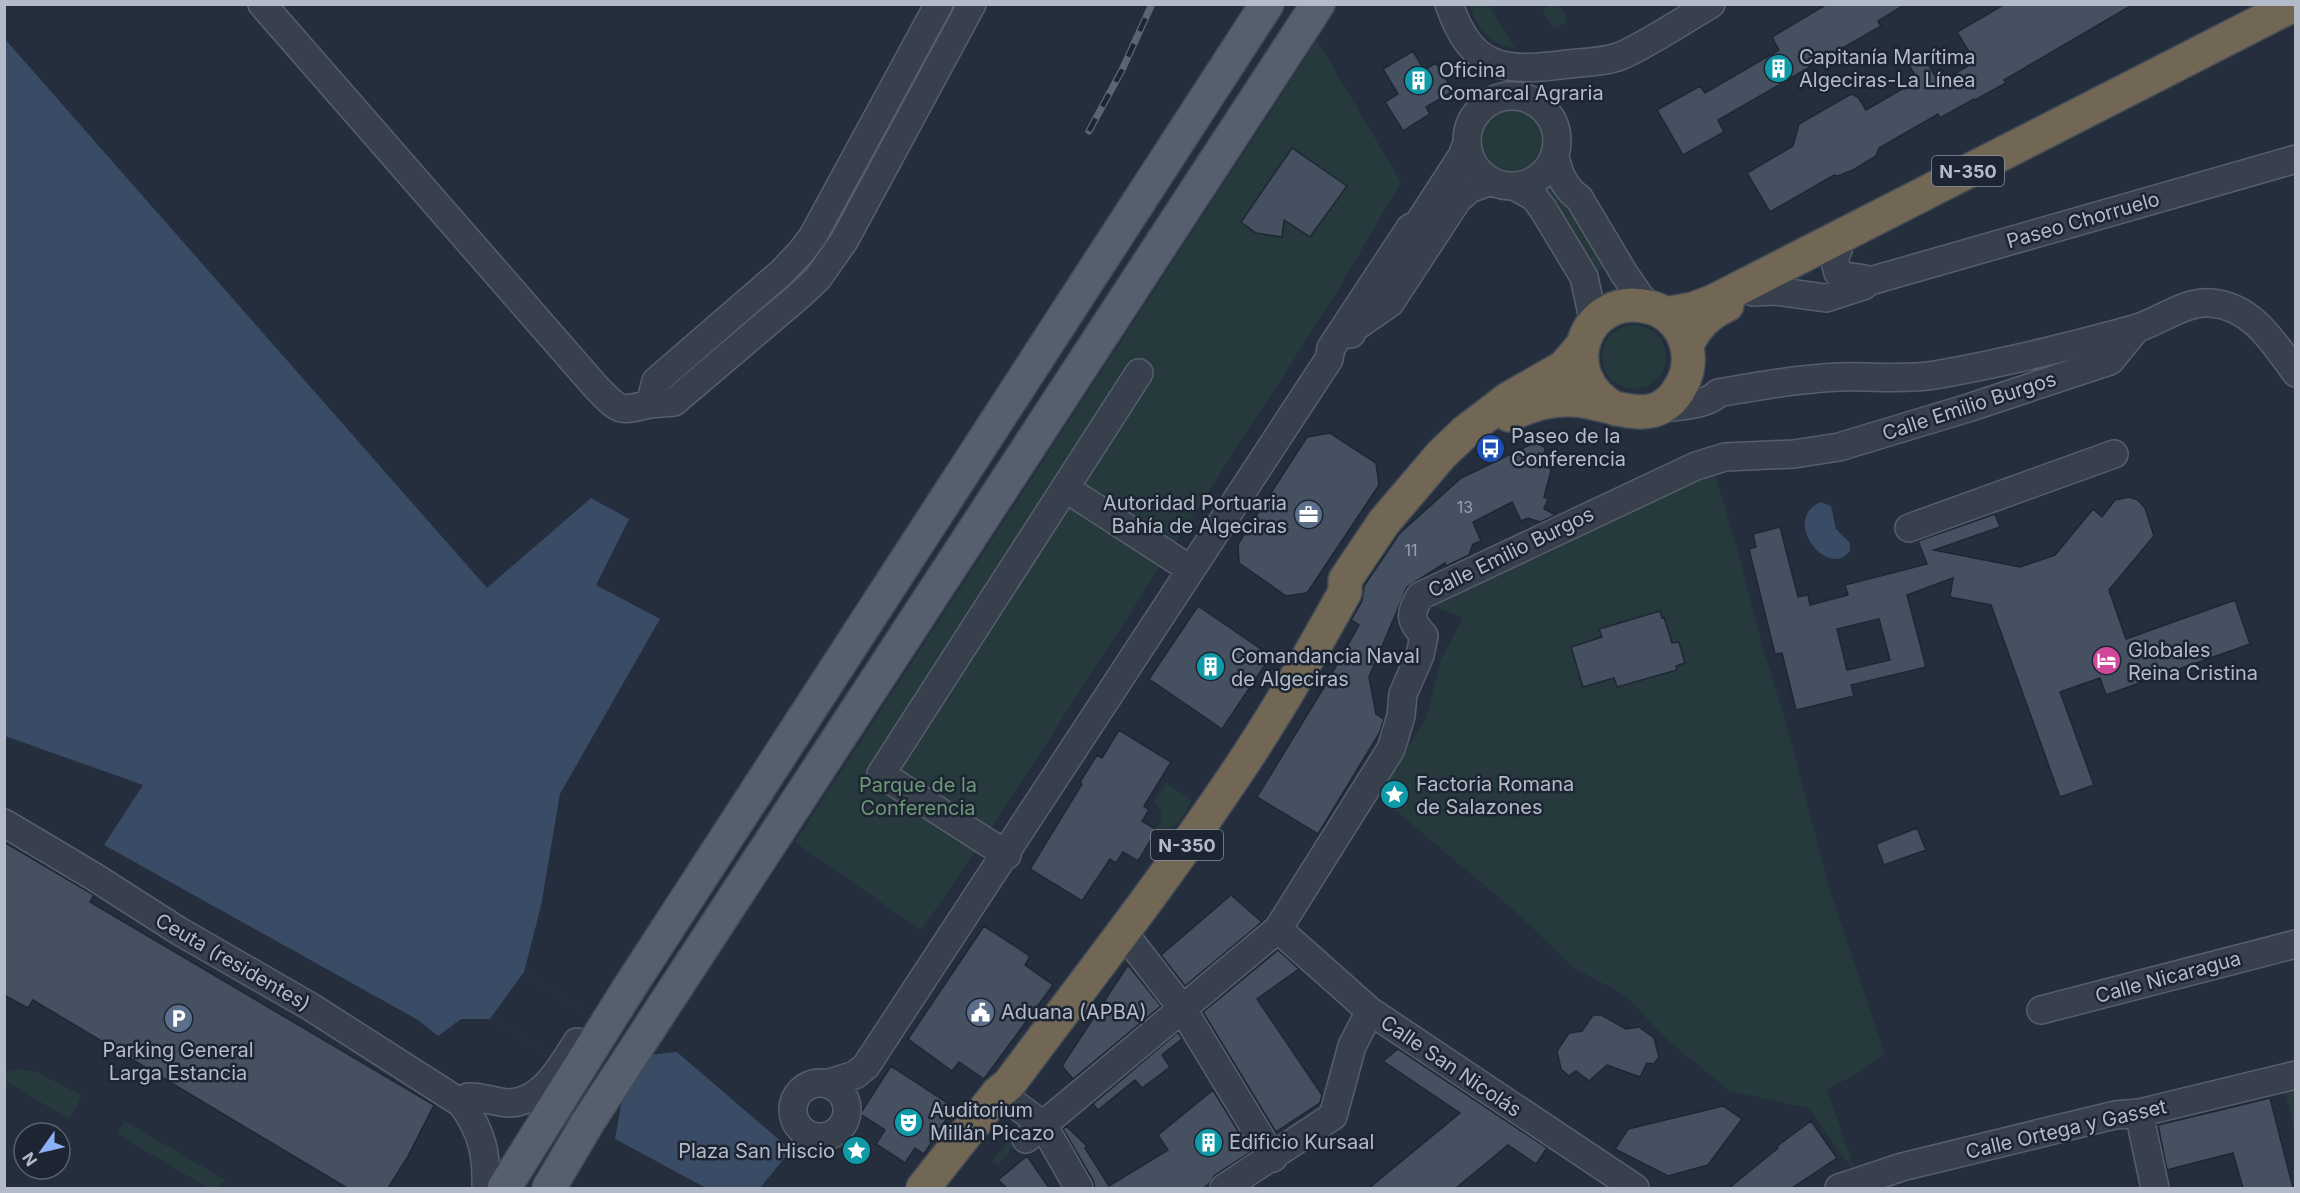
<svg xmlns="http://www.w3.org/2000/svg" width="2300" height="1193" font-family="Inter,sans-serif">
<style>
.green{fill:#263a3e}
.water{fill:#394b65}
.pier{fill:#242e3d}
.building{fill:#455060;stroke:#1f2734;stroke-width:1.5;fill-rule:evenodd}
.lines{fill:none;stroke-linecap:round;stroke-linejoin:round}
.minor-casing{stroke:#565e6b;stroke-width:30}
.major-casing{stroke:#414956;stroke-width:36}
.highway-casing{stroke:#434b58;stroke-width:36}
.minor{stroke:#38404d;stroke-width:27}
.major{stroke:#565f6d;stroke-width:33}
.highway{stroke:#726755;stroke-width:33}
.rail-casing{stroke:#5a6474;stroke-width:7}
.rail{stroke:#1d2532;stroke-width:4.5;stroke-dasharray:14;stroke-linecap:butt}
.labels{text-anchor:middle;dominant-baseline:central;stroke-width:5;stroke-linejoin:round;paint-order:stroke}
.number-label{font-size:16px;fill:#98a0ae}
.shield{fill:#1d2532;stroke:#868e9b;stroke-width:1.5}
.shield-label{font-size:18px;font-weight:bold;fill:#b3bbc8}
.poi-label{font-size:20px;fill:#b3bbc8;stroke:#1d2532;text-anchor:start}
.street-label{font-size:20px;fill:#b3bbc8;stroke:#1d2532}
.park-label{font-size:20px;fill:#6b9876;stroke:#1d2532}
</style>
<rect width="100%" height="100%" fill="#242e3d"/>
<!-- green -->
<path class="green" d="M1553 4 1560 5 1567 19 1566 23 1554 29 1542 10Z
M1470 5H1489L1515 48C1488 45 1477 28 1470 5Z
M1317 40 1401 182 1334 297 984 840 921 930 795 842Z
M1481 140a31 31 0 1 1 62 0a31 31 0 1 1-62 0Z
M1554 176 1607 265 1594 273 1539 188Z
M1602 357a32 32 0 1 1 64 0a32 32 0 1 1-64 0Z
M1715 474 1737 548 1761 641 1787 726 1830 891 1885 1054 1858 1073 1827 1089 1857 1176 1808 1108 1730 1091 1668 1041 1626 996 1573 967 1515 911 1377 795 1426 719 1441 659 1463 618 1428 604Z
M1166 783 1192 800C1183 815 1179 834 1157 827 1164 816 1163 811 1154 802Z
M19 1069 37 1072 82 1096 69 1119 5 1081V1071Z
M2295 1086V1132L2284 1089Z
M125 1121 225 1180 220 1188H208L117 1134Z
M1013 1136 1018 1140 998 1166 992 1161Z"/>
<!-- water -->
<path class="water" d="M4 38 487 588 591 498 629 519 596 585 660 619 560 794 541 906 524 972 648 1055 677 1052 791 1150 760 1188H706L615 1139 623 1094 490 1019H461L438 1036 418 1020 104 845 143 785 5 736Z
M1821 502 1831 506 1836 529 1850 543V551C1827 581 1780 518 1821 502Z"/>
<!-- pier -->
<path class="pier" d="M524 972 648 1055 623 1094 490 1019Z"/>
<!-- building -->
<path class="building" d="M1827 4H1906L1878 21 1881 26 1718 120 1724 132 1683 155 1657 110 1700 86 1705 93 1779 50 1772 37Z
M2005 4H2134L2004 80 2006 83 1975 100 1974 99 1940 118 1938 114 1879 148 1876 156 1853 170 1838 176 1834 175 1770 212 1747 173 1793 146 1799 124 1851 94 1858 97 1866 110 1918 80 1906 60 1921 52 1939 83 1975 62 1957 32Z
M1413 51 1424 70 1436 63 1453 91 1426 107 1430 114 1403 131 1385 102 1398 94 1383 69Z
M1292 148 1347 186 1310 237 1284 220 1282 237 1256 233 1241 222Z
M1330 433 1376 463 1379 485 1307 593 1286 596 1239 563 1238 544 1307 437Z
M1536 442 1545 448 1544 455 1551 471 1544 497 1548 499 1544 509 1556 515 1540 522 1528 518 1521 521 1512 502 1473 522 1481 541 1473 544 1469 555 1446 566 1445 563 1407 587 1369 677 1376 714 1384 719 1380 732 1318 834 1257 797 1326 684 1359 625 1351 620 1362 601 1364 586 1399 534 1461 478Z
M2129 497 2138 500 2145 508 2154 536 2109 590 2126 639 2235 600 2250 644 2106 695 2100 678 2060 692 2094 785 2060 797 1991 605 1950 597 1953 578 1907 595 1926 667 1851 685 1854 696 1796 710 1782 653 1775 654 1749 549 1756 547 1753 534 1780 527 1798 597 1808 595 1810 605 1848 595 1845 585 1927 564 1918 541 1995 514 2000 527 1934 550 2020 567 2055 555 2093 509 2102 517 2115 500ZM1879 619 1890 660 1847 670 1837 629Z
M1198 606 1271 656 1222 729 1149 679Z
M1660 611 1662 618 1664 617 1672 643 1679 642 1685 663 1676 666 1677 670 1617 687 1614 678 1583 687 1571 647 1602 637 1599 629Z
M1119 730 1171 762 1144 806 1149 810 1142 821 1157 830 1138 861 1123 852 1116 863 1110 859 1082 901 1030 869 1082 784 1080 782 1097 755 1102 758Z
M1917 828 1926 850 1884 865 1876 844Z
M4 842 94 895 90 902 434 1105 407 1158 388 1188H347L33 1000 28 1008 4 995Z
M1231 895 1262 922 1185 986 1161 955Z
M984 926 1030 956 1025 965 1053 985 984 1079 959 1062 952 1071 908 1039Z
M1278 950 1299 969 1257 999 1322 1095 1320 1103 1276 1132 1203 1012Z
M1128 965 1161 1006 1073 1079 1062 1066Z
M1593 1015H1601L1626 1029 1639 1027 1654 1038 1659 1057 1654 1064 1647 1063 1640 1077 1607 1065 1589 1081 1576 1071 1569 1076 1561 1069 1557 1051 1569 1033 1582 1031Z
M1178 1032 1182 1039 1162 1055 1170 1067 1142 1088 1135 1080 1098 1110 1093 1104Z
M1398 1049 1547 1148 1536 1164 1508 1145 1456 1188H1369L1460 1113 1383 1061Z
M891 1066 954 1107 924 1154 915 1148 905 1163 876 1144 885 1130 860 1114Z
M1213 1090 1251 1152 1215 1175 1209 1184 1203 1188H1095L1093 1180 1063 1129 1066 1126 1087 1146 1085 1148 1109 1186 1168 1150 1158 1135Z
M2270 1098 2293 1188H2243L2233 1153 2167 1170 2158 1125Z
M1723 1106 1742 1119 1708 1165 1668 1176 1615 1149 1628 1129Z
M1811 1121 1837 1158 1792 1188H1729L1778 1148 1777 1146Z
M1027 1156 1049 1188H1007L998 1180Z"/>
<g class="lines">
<defs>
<path id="minor" d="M262 4 596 387C620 411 618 412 650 404 658 403 666 403 674 402L800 295 818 278 844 241 972 4
M1449 4C1472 72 1506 72 1569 64 1586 62 1607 62 1623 55 1653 41 1682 21 1711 4
M1467 141a45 45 0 1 1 90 0a45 45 0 1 1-90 0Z
M1555 155C1558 173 1564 188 1579 198L1625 275 1641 298 1653 308
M1514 186 1534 197 1543 209 1584 277 1594 323
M1838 250 1834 258 1838 273C1849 280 1858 275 1870 281
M1753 292 1775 291 1826 298 1863 286 1870 281 2296 159
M1351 334 1354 328 1390 303 1458 199 1470 189 1491 181
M650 404 656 381 781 273 801 252 813 236 939 4
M1654 409C1670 407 1708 406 1718 393 1758 386 1798 379 1839 377 1870 376 1905 380 1935 375 2002 363 2069 347 2134 329 2160 322 2183 301 2211 303 2252 306 2274 343 2296 373
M1065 488 1190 569
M1909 528 2114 454
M4 823 93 876 179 931 311 1007 461 1103
M1007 855 881 774 1139 373
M1278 929 1370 1011 1635 1188
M1123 932 1182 1008 1273 1158
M2041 1010 2296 944
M793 1110a27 27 0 1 1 54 0a27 27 0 1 1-54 0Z
M826 1084 855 1075 866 1066 1329 359 1331 348 1410 228 1418 224 1462 156 1467 143
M1009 1100 1043 1125 1079 1188
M2139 1113 2155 1188
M1026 1139 1278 929 1391 749 1401 716 1403 694 1420 655 1424 636C1410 619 1409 616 1420 596L1696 466 1725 457 1794 454 1839 447 1968 408 2110 361 2137 328
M486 1188C487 1154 482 1131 461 1103L468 1097C483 1096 495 1103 510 1103 543 1101 561 1067 577 1042
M1224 1188 1333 1116 1352 1046 1370 1011
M1839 1188 1902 1167 2115 1115 2139 1113 2296 1075"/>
<path id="major" d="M504 1188 629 988 1267 4
M549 1188 588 1122 1318 4"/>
<path id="highway" d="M1665 314 1693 309 1714 301 2295 4
M1687 345C1695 327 1709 313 1727 305
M1509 415C1531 404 1552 398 1575 400 1612 402 1657 434 1682 384 1691 367 1690 348 1681 331 1674 320 1663 310 1649 307 1584 291 1553 376 1616 409
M923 1188 998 1093 1009 1084C1082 986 1158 889 1227 787 1270 725 1308 659 1345 592V580L1384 522 1441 455 1465 432 1508 399 1564 367 1582 346"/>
</defs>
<!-- minor casing -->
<use href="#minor" class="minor-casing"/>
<!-- major casing -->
<use href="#major" class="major-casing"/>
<!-- highway casing -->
<use href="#highway" class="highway-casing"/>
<!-- minor -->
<use href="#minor" class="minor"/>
<!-- major -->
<use href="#major" class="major"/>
<!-- highway -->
<use href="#highway" class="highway"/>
<defs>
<path id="rail" d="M1089 131 1122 70 1152 4"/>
</defs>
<!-- rail casing -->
<use href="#rail" class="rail-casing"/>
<!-- rail -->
<use href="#rail" class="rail"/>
</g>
<!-- icons -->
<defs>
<symbol id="building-disc" viewBox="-11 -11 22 22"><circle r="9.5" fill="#0f9aa8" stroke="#1d2532"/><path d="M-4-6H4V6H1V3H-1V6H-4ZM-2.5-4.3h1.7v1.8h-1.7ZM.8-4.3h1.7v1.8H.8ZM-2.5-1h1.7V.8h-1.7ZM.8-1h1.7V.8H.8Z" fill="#fff"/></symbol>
<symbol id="bus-disc" viewBox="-11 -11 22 22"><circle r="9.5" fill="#1a4fb4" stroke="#1d2532"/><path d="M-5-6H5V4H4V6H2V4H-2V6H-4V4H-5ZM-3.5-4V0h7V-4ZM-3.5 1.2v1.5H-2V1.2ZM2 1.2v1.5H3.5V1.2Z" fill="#fff"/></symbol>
<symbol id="office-disc" viewBox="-11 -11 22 22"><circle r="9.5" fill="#5c6f8a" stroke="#1d2532"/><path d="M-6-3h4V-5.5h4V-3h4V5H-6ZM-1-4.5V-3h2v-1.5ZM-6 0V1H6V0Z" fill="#fff"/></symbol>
<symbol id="hotel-disc" viewBox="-11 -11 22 22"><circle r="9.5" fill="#d1479c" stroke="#1d2532"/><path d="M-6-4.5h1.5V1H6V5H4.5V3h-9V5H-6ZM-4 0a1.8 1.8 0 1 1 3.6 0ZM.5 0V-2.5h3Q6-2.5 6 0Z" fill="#fff"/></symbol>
<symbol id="sight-disc" viewBox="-11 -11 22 22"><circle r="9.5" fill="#0f9aa8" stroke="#1d2532"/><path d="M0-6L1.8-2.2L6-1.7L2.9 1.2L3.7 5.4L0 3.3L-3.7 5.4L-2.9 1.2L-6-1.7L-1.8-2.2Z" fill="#fff"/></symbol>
<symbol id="civic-disc" viewBox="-11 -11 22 22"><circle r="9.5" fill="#5c6f8a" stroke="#1d2532"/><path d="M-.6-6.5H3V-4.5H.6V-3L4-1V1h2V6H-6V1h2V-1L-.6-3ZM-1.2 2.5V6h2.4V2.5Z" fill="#fff"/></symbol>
<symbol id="parking-disc" viewBox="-11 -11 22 22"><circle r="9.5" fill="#5c6f8a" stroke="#1d2532"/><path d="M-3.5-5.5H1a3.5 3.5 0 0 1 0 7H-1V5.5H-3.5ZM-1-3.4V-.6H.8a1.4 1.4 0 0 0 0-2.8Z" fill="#fff"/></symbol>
<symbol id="theatre-disc" viewBox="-11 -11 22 22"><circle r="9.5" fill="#0f9aa8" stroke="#1d2532"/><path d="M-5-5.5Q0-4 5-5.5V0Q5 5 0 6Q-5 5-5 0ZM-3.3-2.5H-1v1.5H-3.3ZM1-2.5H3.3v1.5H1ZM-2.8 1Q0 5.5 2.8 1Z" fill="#fff"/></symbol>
</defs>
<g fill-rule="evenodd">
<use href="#building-disc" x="1762" y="52" width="33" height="33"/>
<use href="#building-disc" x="1402" y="64" width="33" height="33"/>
<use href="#bus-disc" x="1474" y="432" width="33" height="33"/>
<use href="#office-disc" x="1292" y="498" width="33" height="33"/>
<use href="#hotel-disc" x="2090" y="644" width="33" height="33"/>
<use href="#building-disc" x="1194" y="650" width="33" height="33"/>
<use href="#sight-disc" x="1378" y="778" width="33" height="33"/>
<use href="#civic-disc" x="964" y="996" width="33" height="33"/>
<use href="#parking-disc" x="162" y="1002" width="33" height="33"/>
<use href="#theatre-disc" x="892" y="1106" width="33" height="33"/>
<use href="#building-disc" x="1192" y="1126" width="33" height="33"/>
<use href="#sight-disc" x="840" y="1134" width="33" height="33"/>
</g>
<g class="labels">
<!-- number labels -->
<g class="number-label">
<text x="1465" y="507">13</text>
<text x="1411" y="550">11</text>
</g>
<!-- shield labels -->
<g class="shield">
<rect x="1932" y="156" width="72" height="30" rx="4.5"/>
<rect x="1151" y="830" width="72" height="30" rx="4.5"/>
</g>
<g class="shield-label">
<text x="1968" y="171">N-350</text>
<text x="1187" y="845">N-350</text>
</g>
<!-- poi labels -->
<g class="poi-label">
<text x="1799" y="57">Capitanía Marítima<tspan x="1799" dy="23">Algeciras-La Línea</tspan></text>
<text x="1439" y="70">Oficina<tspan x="1439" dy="23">Comarcal Agraria</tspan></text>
<text x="1511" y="436">Paseo de la<tspan x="1511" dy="23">Conferencia</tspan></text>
<text x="1287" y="503" text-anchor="end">Autoridad Portuaria<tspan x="1287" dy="23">Bahía de Algeciras</tspan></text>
<text x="2128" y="650">Globales<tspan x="2128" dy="23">Reina Cristina</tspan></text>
<text x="1231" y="656">Comandancia Naval<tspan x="1231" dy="23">de Algeciras</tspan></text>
<text x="1416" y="784">Factoria Romana<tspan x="1416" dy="23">de Salazones</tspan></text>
<text x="1001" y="1012">Aduana (APBA)</text>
<text x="178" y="1050" text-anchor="middle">Parking General<tspan x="178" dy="23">Larga Estancia</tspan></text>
<text x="930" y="1110">Auditorium<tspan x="930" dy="23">Millán Picazo</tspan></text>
<text x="1229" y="1142">Edificio Kursaal</text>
<text x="835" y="1151" text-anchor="end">Plaza San Hiscio</text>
</g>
<!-- street labels -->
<g class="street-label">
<text transform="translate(2083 220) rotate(-16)">Paseo Chorruelo</text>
<text transform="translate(1969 406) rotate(-18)">Calle Emilio Burgos</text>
<text transform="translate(1511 552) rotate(-26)">Calle Emilio Burgos</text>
<text transform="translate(233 962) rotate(30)">Ceuta (residentes)</text>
<text transform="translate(2168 977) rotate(-15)">Calle Nicaragua</text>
<text transform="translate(1451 1066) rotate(34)">Calle San Nicolás</text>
<text transform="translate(2066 1129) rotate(-13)">Calle Ortega y Gasset</text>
</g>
<!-- park labels -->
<g class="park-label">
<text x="918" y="785">Parque de la<tspan x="918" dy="23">Conferencia</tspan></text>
</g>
</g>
<!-- border -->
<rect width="2300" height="1193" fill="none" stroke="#b3bbc8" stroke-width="12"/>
<!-- north arrow -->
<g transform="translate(42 1151) rotate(236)"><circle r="28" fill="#1d2532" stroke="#59616e" stroke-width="1.5"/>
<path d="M0-4.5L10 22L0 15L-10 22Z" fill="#8bb2f6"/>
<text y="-9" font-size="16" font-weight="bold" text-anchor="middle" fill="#b3bbc8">N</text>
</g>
</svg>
